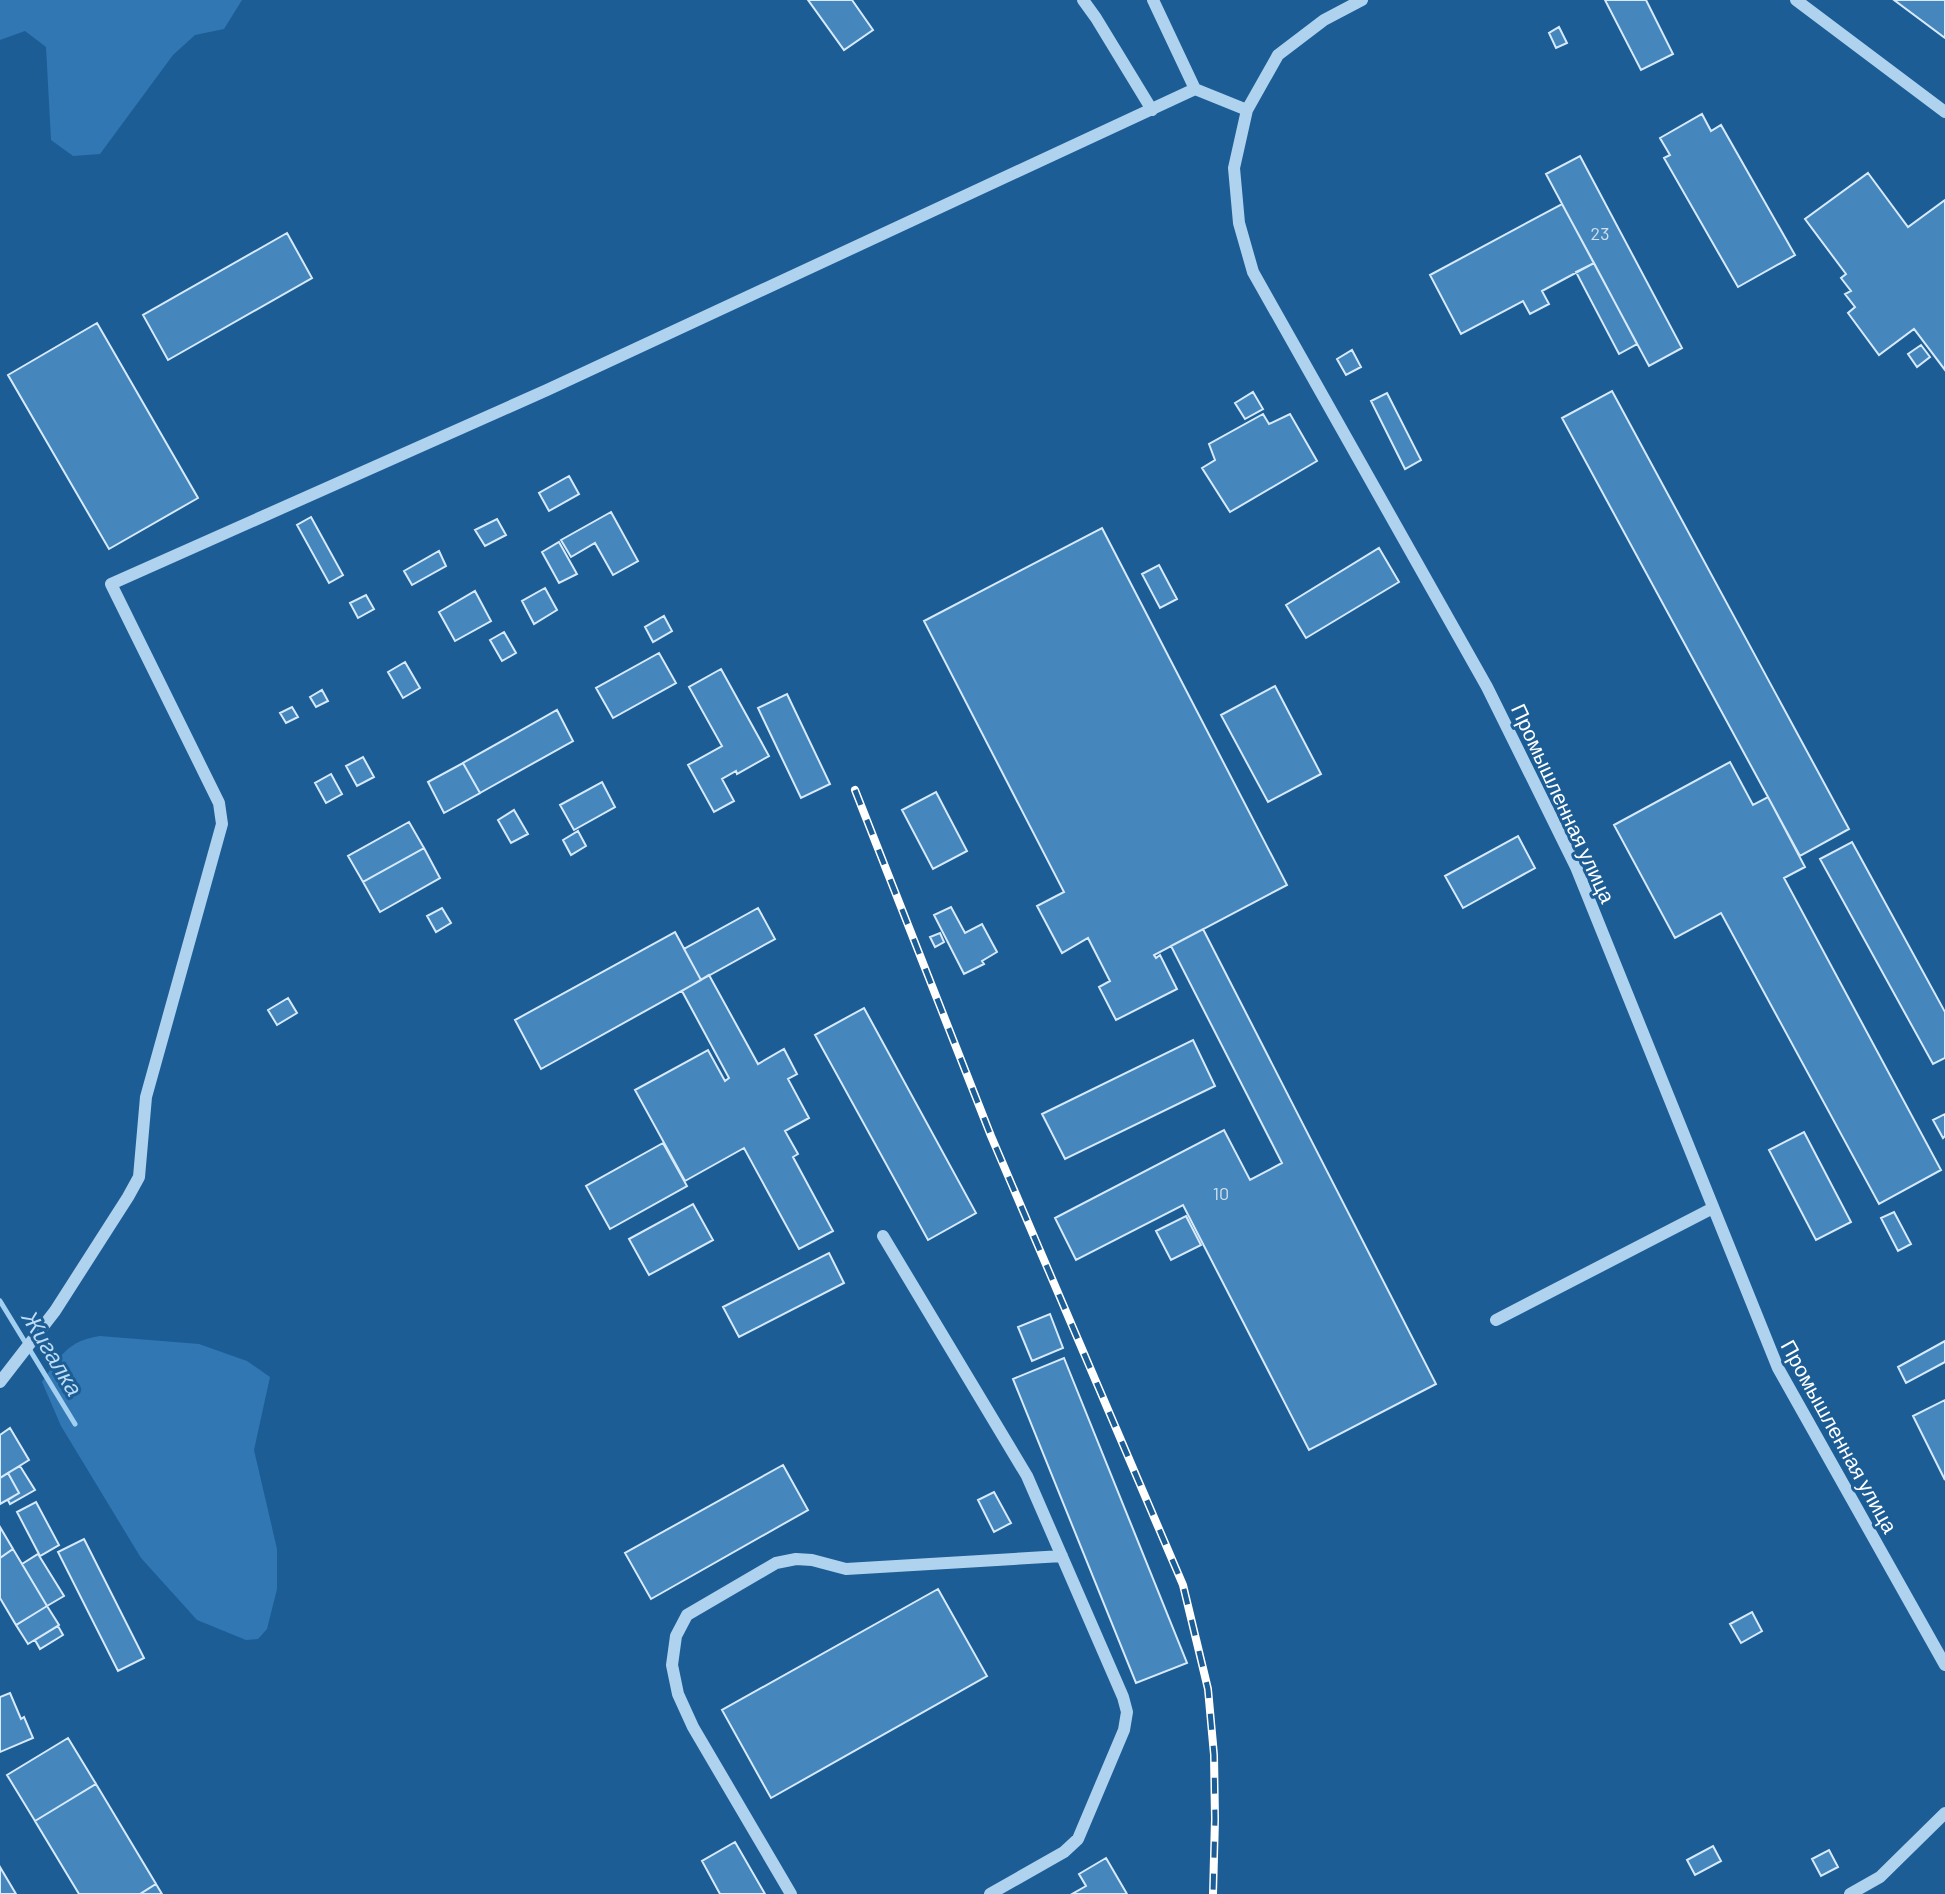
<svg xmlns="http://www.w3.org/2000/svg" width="1945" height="1894" font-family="Barlow,sans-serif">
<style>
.green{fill:#3077b3}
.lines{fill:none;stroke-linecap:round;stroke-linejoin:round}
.stream{stroke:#a3cff1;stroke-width:5}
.building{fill:#4586bc;stroke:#d6eafb;stroke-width:2}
.minor{stroke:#afd2ef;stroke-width:12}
.rail-casing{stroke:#fff;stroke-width:8}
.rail{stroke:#1c5d95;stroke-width:5;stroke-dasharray:16;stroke-linecap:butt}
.labels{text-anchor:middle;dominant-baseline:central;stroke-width:6;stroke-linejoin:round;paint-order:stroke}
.number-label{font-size:18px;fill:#d0e1ee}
.street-label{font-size:21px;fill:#fff;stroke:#1c5d95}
.water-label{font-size:23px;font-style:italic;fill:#bcdcf6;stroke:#1c5d95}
</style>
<rect width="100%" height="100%" fill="#1c5d95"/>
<!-- green -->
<path class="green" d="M0 0H242L224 29 195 35 173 55 100 154 73 156 51 140 46 47 25 31 0 40Z
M100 1336 199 1344 247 1361 270 1377 254 1450 277 1549V1589L267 1629 258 1639 246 1640 197 1620 141 1558 61 1426 42 1382C59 1358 68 1340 100 1336Z"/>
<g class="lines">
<!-- stream -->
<path class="stream" d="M0 1301 75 1424"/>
</g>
<!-- building -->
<path class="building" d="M808 0H852L873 30 844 50Z
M1605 0H1646L1673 54 1641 70Z
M1894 0H1945V38Z
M1559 27 1567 43 1556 48 1549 33Z
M1702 114 1711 131 1721 125 1795 255 1738 287 1664 158 1670 155 1660 138Z
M1580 156 1682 348 1649 366 1546 174Z
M1868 173 1908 227 1945 200V370L1914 329 1879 355 1848 313 1855 307 1845 294 1851 291 1841 278 1846 274 1805 219Z
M1562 204 1594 263 1542 291 1549 304 1530 314 1523 301 1461 334 1430 275Z
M287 233 312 278 168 360 143 315Z
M1594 263 1637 344 1619 354 1576 272Z
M97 323 198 498 109 549 8 375Z
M1921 345 1930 357 1917 367 1908 354Z
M1352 350 1361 367 1346 375 1337 359Z
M1612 391 1849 829 1800 856 1562 418Z
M1253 392 1263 409 1245 419 1235 403Z
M1387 393 1421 460 1405 469 1371 401Z
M1263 414 1269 424 1290 414 1317 461 1230 512 1202 468 1215 460 1209 444Z
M569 476 579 494 549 511 539 493Z
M611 512 638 561 613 575 595 543 571 557 561 540Z
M311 517 343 575 329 583 297 525Z
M497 519 506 535 485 546 475 530Z
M1102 528 1287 885 1154 955 1156 958 1160 955 1177 989 1116 1020 1099 987 1110 981 1088 938 1062 953 1037 906 1064 892 924 621Z
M559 542 577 574 559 583 542 552Z
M1379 548 1399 582 1306 638 1286 605Z
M439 551 446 566 412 585 404 571Z
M1159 565 1177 599 1160 608 1142 574Z
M545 588 557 610 534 624 522 601Z
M475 591 491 621 455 641 439 612Z
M366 595 374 609 358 618 350 603Z
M664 616 672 631 653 642 645 627Z
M504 632 516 653 502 661 490 640Z
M659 653 676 683 613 718 596 688Z
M405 662 420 688 403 698 388 672Z
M721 669 769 756 737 774 736 771 722 779 734 801 714 812 688 765 722 746 689 687Z
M1275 686 1321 774 1268 802 1221 715Z
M322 690 328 701 316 707 310 697Z
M787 694 830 784 801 798 758 708Z
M292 707 298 717 286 723 280 713Z
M557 710 573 741 480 793 463 763Z
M363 757 374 777 357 786 346 766Z
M1730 762 1753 805 1768 797 1805 867 1784 878 1941 1170 1879 1204 1721 913 1675 938 1614 825Z
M463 763 480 793 444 813 428 782Z
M331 774 342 794 326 803 315 783Z
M602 782 615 807 574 830 560 805Z
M936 792 967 851 933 869 902 810Z
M514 810 528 834 511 843 498 820Z
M409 822 424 848 363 882 348 856Z
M578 831 586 846 571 855 563 840Z
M1518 836 1535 868 1463 908 1445 876Z
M1852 842 1945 1012V1058L1933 1064 1820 859Z
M424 848 440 878 380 912 363 882Z
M951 907 965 933 982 924 997 952 982 961 984 964 964 974 934 915Z
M442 908 451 923 436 932 427 916Z
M758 908 775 939 701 980 684 949Z
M1203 929 1436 1384 1309 1450 1183 1205 1076 1260 1055 1218 1224 1130 1250 1180 1282 1163 1171 946Z
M675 932 701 980 541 1069 515 1020Z
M940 933 944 942 935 947 930 937Z
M709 975 758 1064 784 1049 797 1074 788 1079 809 1118 785 1131 798 1154 793 1157 833 1231 799 1249 744 1148 685 1181 635 1090 708 1050 725 1081 729 1078 682 991Z
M288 998 297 1013 277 1025 268 1010Z
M864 1008 976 1213 928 1240 815 1035Z
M1193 1040 1215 1086 1065 1159 1042 1114Z
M1945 1114V1136L1943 1138 1933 1120Z
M1804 1132 1851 1222 1816 1240 1769 1150Z
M663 1143 687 1186 610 1229 586 1186Z
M693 1204 713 1240 649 1275 629 1239Z
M1894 1212 1911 1244 1898 1251 1881 1218Z
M1186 1216 1201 1245 1171 1260 1156 1231Z
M829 1253 844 1283 739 1337 723 1307Z
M1050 1314 1063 1348 1032 1361 1018 1327Z
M1945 1341V1362L1906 1383 1898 1367Z
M1064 1358 1187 1663 1136 1683 1013 1379Z
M1945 1400V1480L1913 1416Z
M10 1428 29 1460 0 1478V1435Z
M783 1465 808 1510 651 1599 625 1553Z
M20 1466 35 1490 10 1504 8 1500 19 1493 8 1473Z
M8 1473 19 1493 0 1504V1478Z
M994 1492 1011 1523 994 1532 978 1500Z
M36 1502 59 1545 40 1556 17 1512Z
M0 1527 13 1549 0 1558Z
M84 1539 144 1658 118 1671 58 1552Z
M13 1549 47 1606 16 1625 0 1598V1558Z
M38 1554 64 1596 47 1606 22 1564Z
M938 1589 987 1676 771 1798 722 1710Z
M47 1606 59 1625 28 1644 16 1625Z
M1752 1612 1762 1631 1741 1643 1730 1624Z
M58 1626 63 1635 40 1649 35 1640Z
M10 1693 21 1719 24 1717 33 1738 0 1752V1697Z
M68 1738 96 1784 35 1821 7 1775Z
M96 1784 156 1884 140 1894H79L35 1821Z
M735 1842 765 1894H720L702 1861Z
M1713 1846 1721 1861 1695 1875 1687 1860Z
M1829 1850 1838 1867 1821 1876 1812 1859Z
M1106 1858 1127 1894H1072L1086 1886 1079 1874Z
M0 1867 16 1894H0Z
M156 1884 162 1894H140Z"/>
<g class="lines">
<!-- minor -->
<path class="minor" d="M1083 0 1096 18 1152 110
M1153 0 1195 89
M1362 0 1324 20 1278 55 1247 110 1234 168 1239 223 1253 272 1487 687 1576 867 1778 1368 1945 1665
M1796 0 1945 112
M883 1236 1027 1476 1123 1697 1127 1712 1124 1730 1078 1839 1064 1852 990 1894
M1496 1320 1713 1208
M0 1382 55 1311 128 1197 139 1177 146 1097 222 824 219 803 111 584 547 390 1195 89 1247 110
M791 1894 693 1727 678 1694 672 1665 676 1636 687 1615 776 1563 796 1559 812 1560 846 1569 1062 1556
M1850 1894 1880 1877 1945 1813"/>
<defs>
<path id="rail" d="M855 790 991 1136 1183 1585 1208 1689 1214 1755 1215 1819 1213 1894"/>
</defs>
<!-- rail casing -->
<use href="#rail" class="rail-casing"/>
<!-- rail -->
<use href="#rail" class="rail"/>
</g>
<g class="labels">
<!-- number labels -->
<g class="number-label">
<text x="1600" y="233">23</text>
<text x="1221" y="1193">10</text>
</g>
<!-- street labels -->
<g class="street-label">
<text transform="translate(1564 803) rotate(65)">Промышленная улица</text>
<text transform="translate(1840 1436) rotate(61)">Промышленная улица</text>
</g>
<!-- water labels -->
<g class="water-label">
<text transform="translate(53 1353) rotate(59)">Жигалка</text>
</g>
</g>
</svg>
